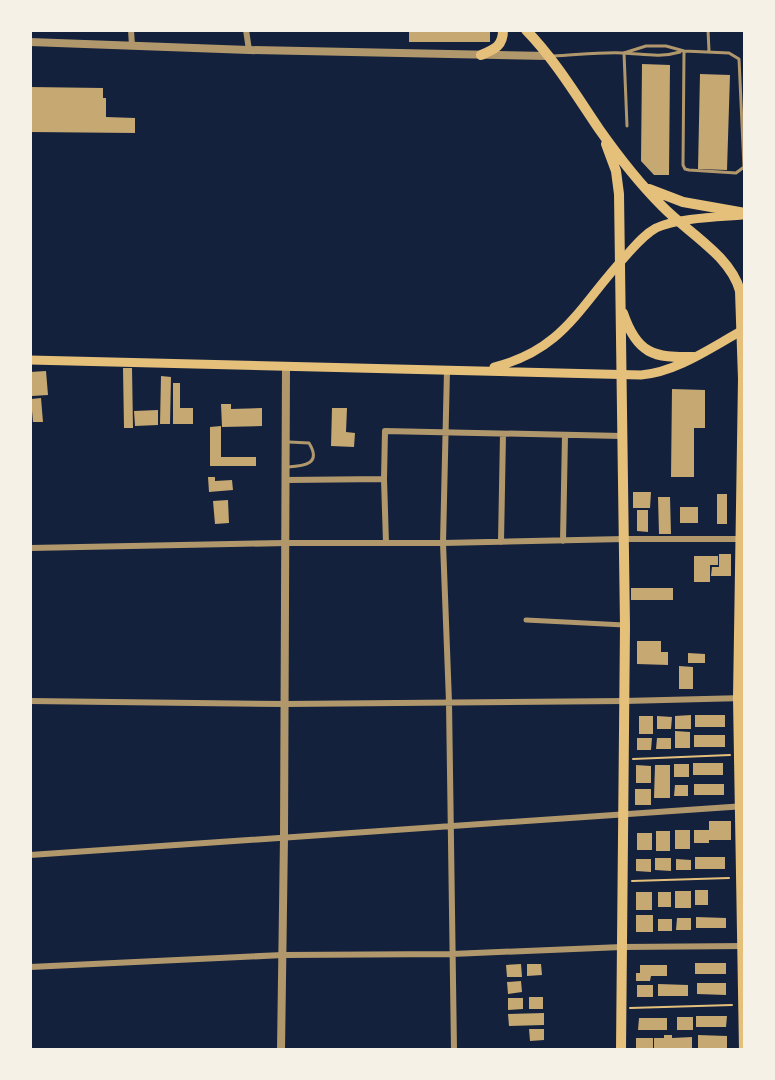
<svg xmlns="http://www.w3.org/2000/svg" width="775" height="1080" font-family="Lato,sans-serif">
<style>
.building{fill:#c6a872}
.lines{fill:none;stroke-linecap:round;stroke-linejoin:round}
.path{stroke:#e5c07b;stroke-width:2}
.service{stroke:#b1986c;stroke-width:3}
.pedestrian{stroke:#b1986c;stroke-width:5}
.minor{stroke:#b1986c;stroke-width:6}
.tertiary{stroke:#b1986c;stroke-width:8}
.secondary{stroke:#e5c07b;stroke-width:9}
.trunk{stroke:#e5c07b;stroke-width:10}
</style>
<rect width="100%" height="100%" fill="#14213d"/>
<!-- building -->
<path class="building" d="M409 30H490V42H409Z
M642 64 670 65 669 175H654L641 161Z
M700 74 730 75 727 170 698 169Z
M30 87 103 88V98H106V117L135 118V133L30 132Z
M123 368H132L133 428H124Z
M46 371 48 395 32 396 30 372Z
M161 376 171 377 170 424H160Z
M173 383H180V408H193V424H173Z
M672 389 705 390V428H694V477H671Z
M41 398 43 422H33L31 399Z
M221 404H231V409L262 408V426L222 427Z
M332 408H347L346 432 355 433 354 447 331 446Z
M158 410V425L135 426 134 411Z
M221 426V457H256V466H210V427Z
M208 477H215V481L232 480 233 490 209 492Z
M633 492H651L650 508H633Z
M717 494H727V524H717Z
M658 497H670L671 534H659Z
M228 500 229 523 215 524 213 501Z
M680 507H698V523H680Z
M637 510H648V532L637 531Z
M719 554H731V576H711L712 567H719Z
M694 556H718V565H710V582H694Z
M631 588H673V600H631Z
M637 641H661V652H668V665L637 664Z
M688 653 705 654V663H688Z
M679 666 693 667V689H679Z
M691 715V729H675V716Z
M695 715H725V727H695Z
M639 716H653V734H639Z
M657 716 672 717 671 729H657Z
M675 731 690 732V748H675Z
M694 735H725V747H694Z
M637 738H652L651 750H637Z
M657 738H671V749H656Z
M693 763H723V775H693Z
M674 764H689V777H674Z
M636 765 651 766V783H636Z
M655 765H670V798H654Z
M694 784H724V795H694Z
M675 785H688V796H674Z
M635 789H651V805H635Z
M709 821H731V840H709V843H694V830H709Z
M675 830H690V849H675Z
M656 831H670V851H656Z
M637 833H652V850H637Z
M695 857H725V869H695Z
M655 858H671V871L655 870Z
M636 859H651V872L636 871Z
M676 859 691 860V870H676Z
M695 890H708V905H695Z
M675 891H691V908H675Z
M636 892H652V910H636Z
M658 892H671V907H658Z
M636 915H653V932H636Z
M696 917 726 918V928H696Z
M677 918H691V930H676Z
M658 919H672V931H658Z
M695 963H726V974H695Z
M521 964 522 977H507L506 965Z
M527 964H541L542 975 527 976Z
M640 965H667V976H651L650 981H636V973H640Z
M521 981 522 992 508 994 507 982Z
M697 983H726V995L697 994Z
M658 984 688 985V996H658Z
M637 985H653V997H637Z
M529 997H543V1009H529Z
M508 998H523V1009L508 1010Z
M544 1013V1025L509 1026 508 1014Z
M696 1016H727L726 1027H696Z
M677 1017H693V1030H677Z
M639 1018H667V1030H638Z
M529 1029H544V1040L530 1041Z
M664 1035H672V1038L692 1037V1050H654V1038H664Z
M698 1035 727 1036V1048H698Z
M636 1038H653V1050H636Z"/>
<g class="lines">
<!-- path -->
<path class="path" d="M633 759 730 755
M632 881 729 878
M630 1008 732 1005"/>
<!-- service -->
<path class="service" d="M708 30 709 51
M624 53 646 46H666L684 51 729 53 739 59 744 167 736 173 689 170 685 169 683 165 684 51
M624 53 627 126
M553 56C576 55 600 52 623 53 644 54 660 58 680 52
M288 467C304 466 322 464 309 443L289 442"/>
<!-- pedestrian -->
<path class="pedestrian" d="M526 620 624 625"/>
<!-- minor -->
<path class="minor" d="M131 30 132 46
M246 30 249 50
M447 370 443 543 449 702 454 1050
M286 480 384 479
M563 541 565 435
M501 542 503 434
M386 543 384 479 385 431 622 436
M30 548 286 543H443L624 539H742
M30 701 285 704 624 701 745 698
M30 855 745 806
M30 967 283 955 452 954 622 947 745 946"/>
<!-- tertiary -->
<path class="tertiary" d="M30 42 249 50 549 56
M281 1050 284 837 286 366"/>
<!-- secondary -->
<path class="secondary" d="M30 360 641 375C678 372 713 346 745 329
M494 367C564 350 580 305 624 258 634 247 643 235 656 228 677 218 717 217 742 215"/>
<!-- trunk -->
<path class="trunk" d="M526 30C555 60 576 95 599 129 618 156 639 183 662 206 688 233 730 255 740 291L743 379 738 698 744 1050
M481 55C495 49 503 46 503 30
M606 144 616 171 619 194 625 626 621 1050
M649 189 683 202 745 213
M623 313C637 354 654 358 693 357"/>
</g>
<!-- border -->
<rect width="775" height="1080" fill="none" stroke="#f6f1e7" stroke-width="64"/>
</svg>
